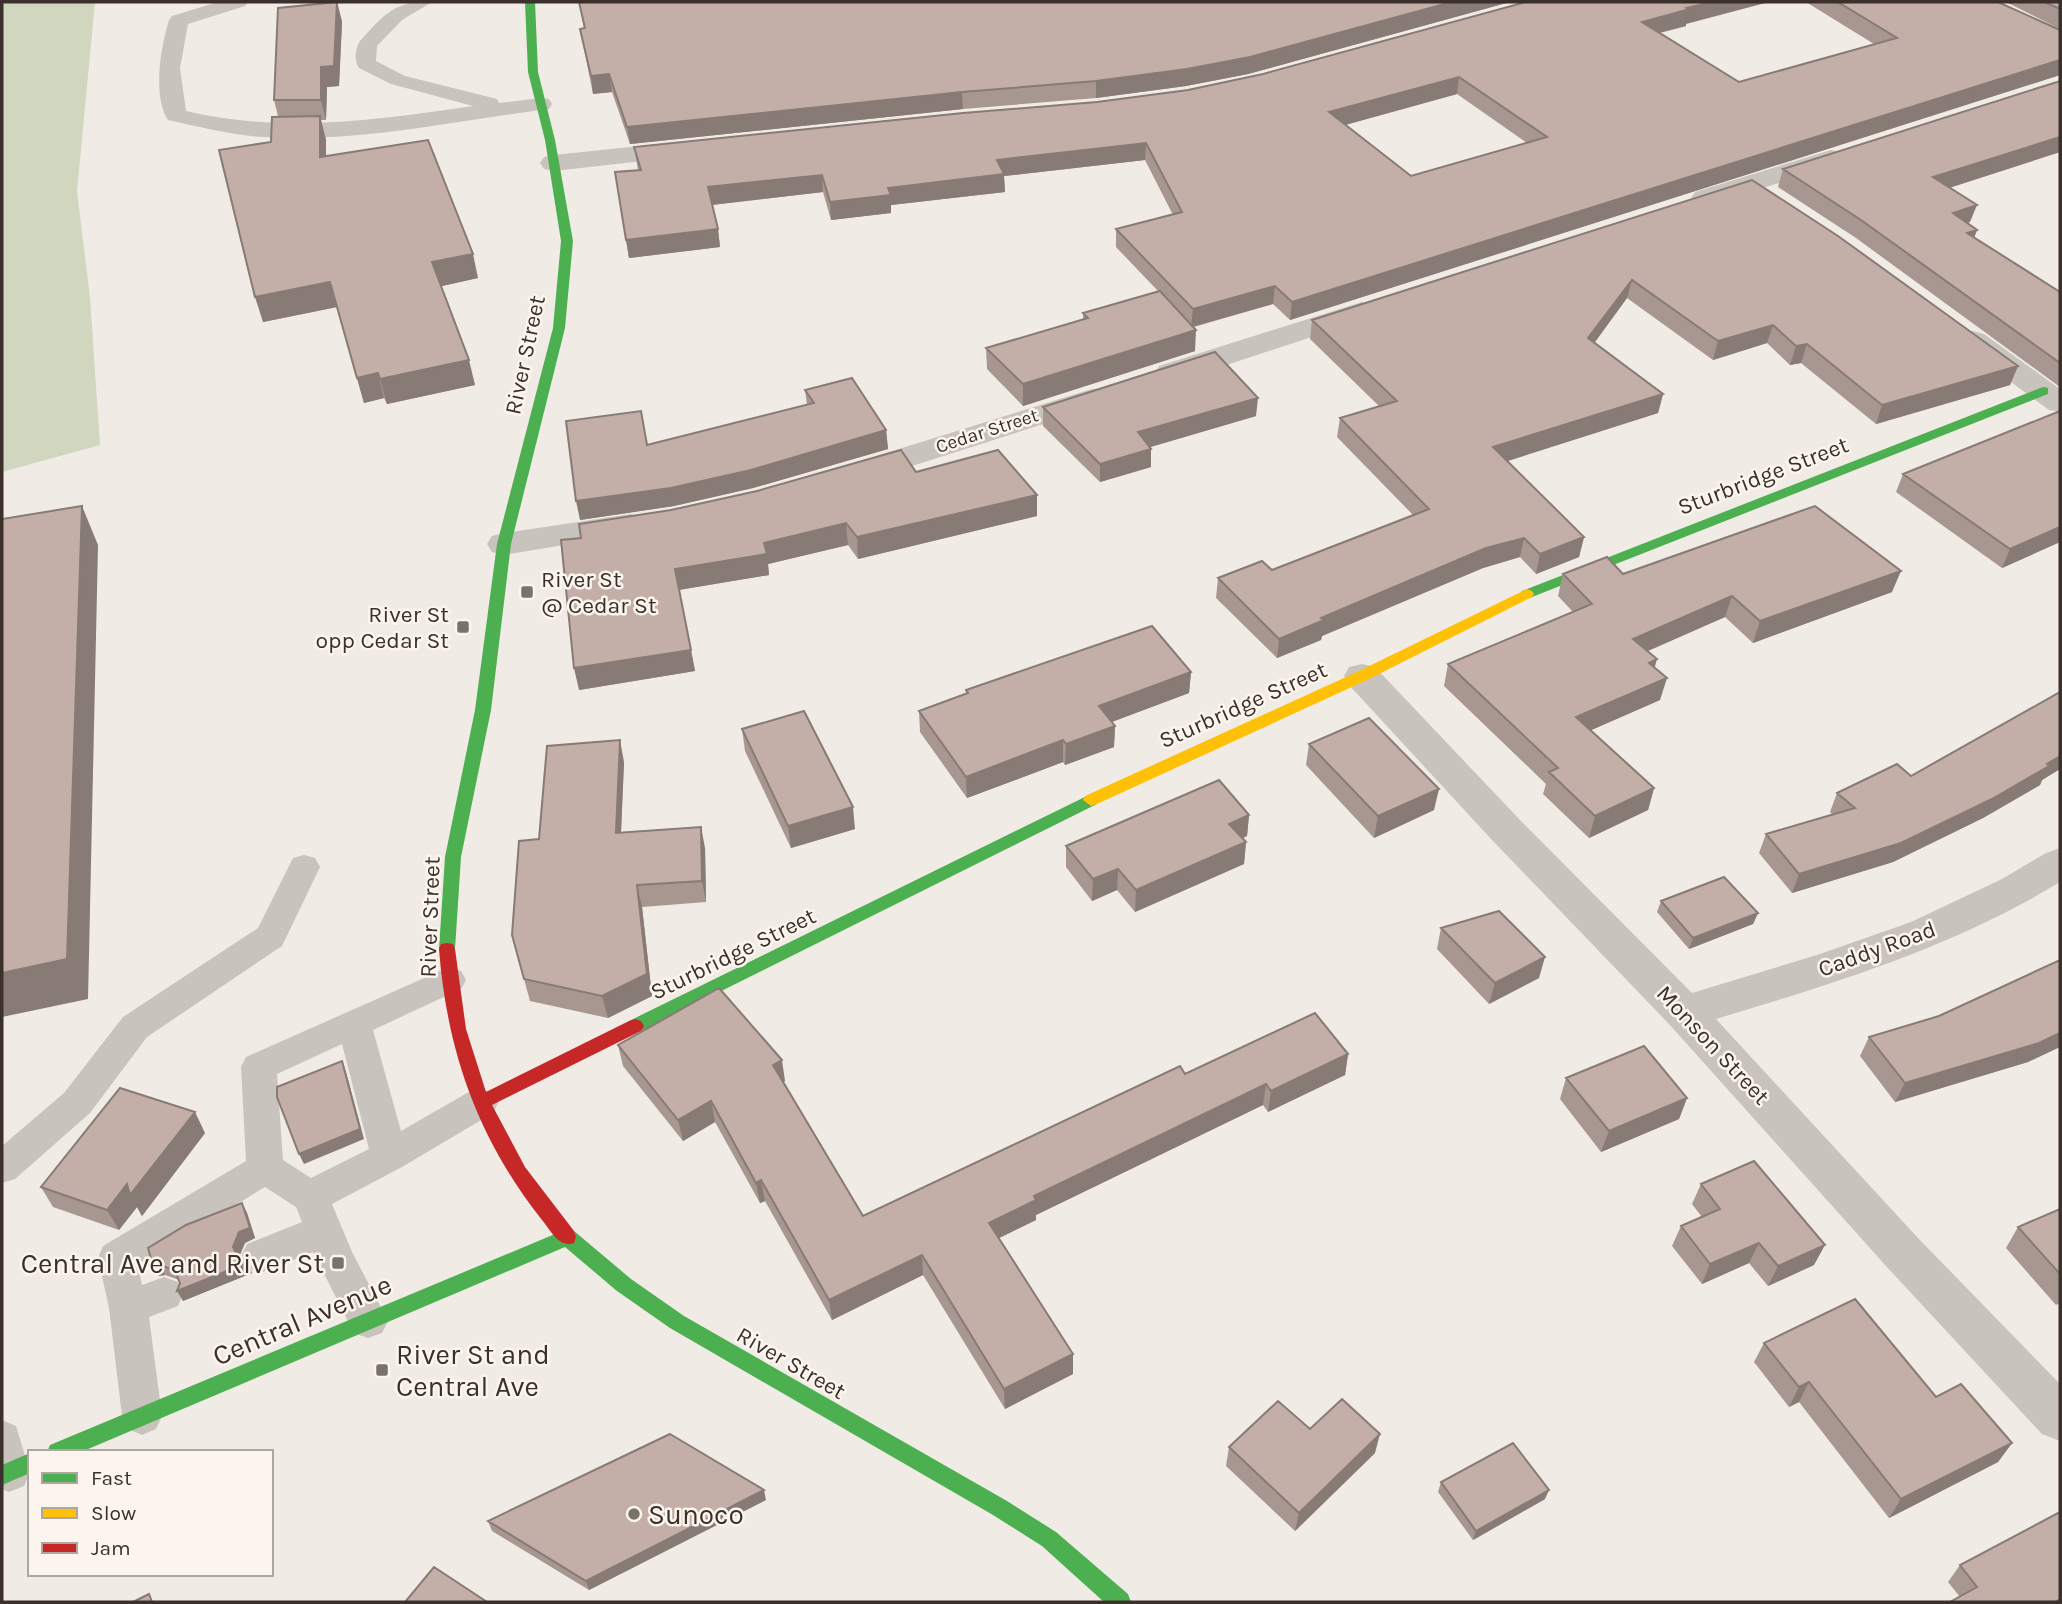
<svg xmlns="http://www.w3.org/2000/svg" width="2062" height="1604" font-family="Karla,sans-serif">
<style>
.green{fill:#d1d6bf}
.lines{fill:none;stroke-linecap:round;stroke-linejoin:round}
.lane{fill:#c9c3be;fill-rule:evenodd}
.street{fill:#c9c3be;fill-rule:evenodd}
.fast{fill:#4caf50;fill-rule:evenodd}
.slow{fill:#ffc107;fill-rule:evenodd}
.jam{fill:#c62828;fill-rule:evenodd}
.wall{fill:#a89690;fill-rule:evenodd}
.shaded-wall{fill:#887a75}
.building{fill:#c3afa7;stroke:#887a75;stroke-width:2;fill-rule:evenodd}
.poi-dot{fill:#7a716c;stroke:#fbf5ee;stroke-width:2.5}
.labels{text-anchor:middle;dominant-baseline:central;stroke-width:5;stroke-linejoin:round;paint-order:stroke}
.far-street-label{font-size:19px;fill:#3b302b;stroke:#fbf5ee}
.street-label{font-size:23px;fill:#3b302b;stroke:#fbf5ee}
.poi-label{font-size:23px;fill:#3b302b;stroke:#fbf5ee;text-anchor:start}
.near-poi-label{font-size:28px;fill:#3b302b;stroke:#fbf5ee;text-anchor:start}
.near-street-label{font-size:28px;fill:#3b302b;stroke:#fbf5ee}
</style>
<rect width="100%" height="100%" fill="#f0ebe5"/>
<!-- green -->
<path class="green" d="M2 2H95L77 191 90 298 100 445 2 472Z"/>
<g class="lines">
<!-- lane -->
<path class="lane" d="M218 2H248L245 6 188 24 180 68 186 111C282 134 377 120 473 106L391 84 359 68C354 61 355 48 360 41 384 15 395 0 432 2L402 20 377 46 376 61 405 76 497 99 499 103 541 98 549 99 552 104 549 109 541 110C450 122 356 143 263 137 231 135 200 127 168 120 152 95 161 46 169 20L172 16Z
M304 855 315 858 320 867 282 946 147 1037 90 1113 15 1179 2 1183V1146L64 1093 123 1017 258 928 293 858Z
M449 967 461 971 466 980 461 989 373 1030 401 1131 467 1093 480 1088 493 1093 498 1103 493 1113 402 1167 332 1204 352 1252 388 1321 382 1333 368 1338 354 1333 313 1252 260 1273 247 1268 241 1256 247 1244 302 1222 296 1207 265 1187 138 1265 142 1285 164 1277 178 1282 183 1294 178 1306 149 1317 162 1416 156 1429 142 1435 128 1429 122 1416 109 1308 98 1258 103 1246 246 1161 241 1067 246 1057ZM342 1044 369 1149 311 1178 283 1160 277 1074Z
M2 1420 16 1426 30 1472 24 1486 9 1492 2 1489Z"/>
<!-- street -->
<path class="street" d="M687 141 696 143 700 149 696 155 554 171 544 169 540 163 544 157 554 155Z
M1831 150 1841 152 1844 158 1841 164 1705 206 1695 204 1691 198 1695 192Z
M1362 302 1372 305 1377 311 1372 317 1181 380 1170 382 1159 380 1155 373 1159 366Z
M1973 331 1984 334 2060 389V412L2049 410 1962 346 1958 340 1962 334Z
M1092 389 1103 391 1108 398 1103 405 868 480 856 483 844 480 840 473 844 466Z
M631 514 643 518 648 525 643 532 504 555 492 552 487 544 492 536 504 533Z
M1362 664 1375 667 1520 820 1692 993 1820 954 1911 922 2002 879 2046 853 2060 848V882C1954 947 1835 983 1716 1019L1918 1238 2060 1384V1441L2042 1434 1886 1266 1669 1024 1492 840 1349 685 1344 676 1349 667Z"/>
<!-- fast -->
<path class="fast" d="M525 2H535L538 72 555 140 573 241 565 328 511 544 491 710 461 857 455 949 453 954H441L439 949 445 857 475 710 497 544 553 328 561 241 545 140 528 72Z
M2043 387 2048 388V394L1532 597 1527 599 1520 594 1522 591Z
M1091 794 1099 800 1097 804 641 1031 635 1033 629 1031 626 1026 629 1021Z
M567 1229 574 1231 631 1279 684 1316 1007 1501 1056 1532 1128 1594 1131 1602H1104L1042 1546 993 1515 670 1328 617 1291 565 1247 81 1452H47L50 1445Z
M30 1453V1473L2 1485V1465Z"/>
<!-- slow -->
<path class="slow" d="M1527 589 1532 591 1534 594 1532 597 1367 680 1097 804 1091 806 1083 800 1085 796 1357 672Z"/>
<!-- jam -->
<path class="jam" d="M447 943 453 944 455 949 466 1029 486 1092 629 1021 635 1019 641 1021 644 1026 641 1031 492 1105 525 1167 574 1231 576 1237 574 1243C559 1248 551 1231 542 1220 478 1139 447 1052 439 949L441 944Z"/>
</g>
<!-- wall -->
<path class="wall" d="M337 2 342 22 339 86 327 87 326 120H321L326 140V156L478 278 441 286 475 385 387 404 384 398 364 403 337 307 263 322 271 142 278 116 274 100Z
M579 2H1510L1248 74 1186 86 1096 98 963 109 630 144 612 92 593 94 580 29 584 28Z
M1806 2H1998L2060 30V75L1290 320 1273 304 1194 327 1195 351 1023 406 987 369 986 348 1083 320V313L1158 291 1116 247V229L1173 215 1145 160 1004 176 1005 192 891 205V213L831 220 823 192 712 205 718 229 720 247 629 258 615 172 638 170 634 147 1097 102 1188 90 1263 74 1686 24V26L1660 33 1739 82 1874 44ZM1457 94 1527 143 1411 176 1345 125Z
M2006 2H2060V29Z
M2060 81V152L1949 188 1970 222 1967 223 1977 230 1974 238 2060 292V387L1856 238 1778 187 1783 169Z
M1752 180 2018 366 2010 385 1876 424 1801 363 1790 365 1767 343 1713 360 1627 298 1595 342 1663 394 1658 413 1507 461 1584 537 1579 557 1536 574 1520 557 1483 568 1322 636 1321 640 1277 658 1216 598 1218 578 1272 570 1413 515 1337 437 1340 418 1379 406 1310 339 1312 320Z
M805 390 886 430 888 449 753 488 674 506 580 520 647 445 807 405Z
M1043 407 1256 416 1150 447 1151 467 1100 482 1043 426Z
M2060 411V542L2002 568 1896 492 1903 474Z
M916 472 1037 516 858 559 848 545 768 564 769 575 679 590 695 671 579 690 581 538Z
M1563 574H1623L1892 592 1753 643 1725 617 1648 651 1655 668 1660 700 1591 730 1654 788 1648 810 1589 838 1543 794 1546 784 1444 686 1448 664 1573 612 1558 596Z
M1191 672 1189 693 1112 722 1115 726 1114 747 1065 765 1063 762 967 798 920 732 919 711 966 693V690Z
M2060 692V769L2042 780 2040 785 1983 818 1893 862 1792 893 1759 853 1766 834 1832 814 1830 812 1837 793 1911 776Z
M742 729 855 829 791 848 745 751Z
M1309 744 1434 810 1374 838 1306 765Z
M624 762 621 833 705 848 706 902 642 907 652 996 608 1018 530 1001 512 935 539 839Z
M1249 815 1247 836 1243 838 1246 842 1244 864 1135 912 1117 890 1092 901 1066 867V846Z
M1661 901 1758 913 1753 924 1689 949 1657 912Z
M1441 928 1539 978 1489 1004 1437 949Z
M1869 1037 2028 1062 1895 1102 1860 1056Z
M618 1045 785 1081 783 1082 863 1216 1185 1074 1348 1054 1345 1075 1268 1112 1263 1105 1036 1215V1220L999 1238 1073 1374 1005 1409 923 1275 832 1320 765 1201 760 1203 715 1122 683 1141 623 1066Z
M1566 1078 1687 1098 1679 1119 1601 1152 1560 1099Z
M205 1133 142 1216 137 1207 119 1230 53 1207 41 1187Z
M1701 1184 1814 1265 1768 1286 1749 1263 1702 1284 1672 1246 1681 1226 1702 1217 1692 1204Z
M242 1203 247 1213 255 1238 245 1243 239 1257 240 1259 247 1263 252 1273 183 1301 179 1280 165 1275 159 1276 153 1266Z
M2060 1209V1303L2056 1305 2006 1248 2018 1227Z
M1764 1343 1936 1397 2012 1443 1998 1462 1889 1518 1799 1402 1789 1407 1754 1362Z
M1310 1429 1375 1453 1295 1531 1226 1466 1229 1447Z
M1441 1482 1545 1499 1473 1540 1438 1492Z
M766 1500 589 1590 492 1531 488 1521Z
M1960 1565 2060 1602 1960 1597 1948 1582Z"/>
<!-- shaded-wall -->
<path class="shaded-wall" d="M337 2 342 22 339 86 327 87 326 120 321 100V67Z
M1452 2H1510L1248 74 1186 86 1096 98V81Z
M1711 2H1769L1686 24V26L1638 38 1642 22Z
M2060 60V75L1290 320 1292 302Z
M609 74 612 92 593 94 591 76Z
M1459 77 1457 94 1327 130 1329 112Z
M962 92 963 109 630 144 627 127Z
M320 116 326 140V181L320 157Z
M2060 137V152L1927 195 1933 177Z
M1146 143 1145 160 1004 176 1005 192 891 205V213L831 220 830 202 997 160Z
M822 175 823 192 711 205 708 187Z
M1977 205 1970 222 1946 231 1953 213Z
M718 229 720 247 629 258 626 240Z
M1977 230 1970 248 1967 233Z
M473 254 478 278 438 287 432 262Z
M1632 280 1627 298 1584 357 1588 338Z
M330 282 337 307 263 322 255 297Z
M1275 286 1273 304 1191 327 1193 309Z
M1773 325 1767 343 1713 360 1718 341Z
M1196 330 1195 351 1023 406V384Z
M1807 344 1801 363 1790 365 1796 346Z
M469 360 475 385 387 404 380 379Z
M2018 366 2010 385 1876 424 1882 405Z
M378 373 384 398 364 403 357 378Z
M1663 394 1658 413 1489 467 1493 447Z
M1258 398 1256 416 1137 451 1138 432Z
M886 430 888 449 753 488 674 506 580 520 576 501Z
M1151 449V467L1100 482V464Z
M1037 495V516L858 559 857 537Z
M82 506 98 545 88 999 2 1017V973Z
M846 523 848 545 768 564 769 575 678 590 675 569 764 543Z
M2060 527V542L2002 568 2010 549Z
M1584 537 1579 557 1536 574 1540 554Z
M1524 538 1520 557 1483 568 1322 636 1321 640 1277 658 1279 639 1321 618 1486 548Z
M1901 571 1892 592 1753 643 1760 621Z
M1732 596 1725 617 1627 660 1633 639Z
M691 650 695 671 579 690 574 668Z
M1657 659 1651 681 1649 663Z
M1191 672 1189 693 1098 727 1099 706Z
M1667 678 1660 700 1571 739 1576 717Z
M1115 726 1114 747 1065 765 1066 744Z
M620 740 624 762 620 855 616 833Z
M1063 740V762L967 798 966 777Z
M2060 756V769L2042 780 2040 785 1983 818 1893 862 1792 893 1799 874 2047 764Z
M1654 788 1648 810 1589 838 1595 816Z
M1439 789 1434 810 1374 838 1378 816Z
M853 807 855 829 791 848 788 826Z
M1249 815 1247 836 1227 845 1229 824Z
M701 827 705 848 706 902 702 881Z
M1246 842 1244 864 1135 912 1136 890Z
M1118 869 1117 890 1092 901 1093 879Z
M637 885 642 907 652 996 608 1018 602 996Z
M1758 913 1753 924 1689 949 1693 938Z
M1545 957 1539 978 1489 1004 1495 983Z
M2060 1033V1047L2028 1062 1895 1102 1905 1083Z
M1348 1054 1345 1075 1268 1112 1271 1091Z
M782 1060 785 1081 776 1086 773 1065Z
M342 1061 346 1072 364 1139 304 1164 299 1154Z
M1266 1084 1263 1105 1036 1215V1220L989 1243V1223L1034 1196Z
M1687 1098 1679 1119 1601 1152 1609 1131Z
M711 1101 715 1122 683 1141 678 1120Z
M195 1112 205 1133 142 1216 137 1207 119 1230 107 1210 127 1184Z
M761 1180 765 1201 760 1203 756 1183Z
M242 1203 247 1213 255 1238 245 1243 239 1257 233 1247Z
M1759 1243 1749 1263 1702 1284 1710 1264Z
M1825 1245 1814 1265 1768 1286 1778 1266Z
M922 1255 923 1275 832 1320 829 1300Z
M247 1263 252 1273 183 1301 177 1291Z
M159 1264 165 1275 159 1276 153 1266Z
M1073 1354V1374L1005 1409 1004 1389Z
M1809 1382 1799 1402 1789 1407 1799 1387Z
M1380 1434 1375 1453 1295 1531 1299 1513Z
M2012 1443 1998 1462 1889 1518 1901 1499Z
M764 1490 766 1500 589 1590 586 1581Z
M1549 1490 1545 1499 1473 1540 1476 1531Z"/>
<!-- building -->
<path class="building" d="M337 2 334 66 321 67V100H274L278 8Z
M579 2H1452L1250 57 1187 69 1096 81 962 92 627 127 609 74 591 76 580 29 585 28Z
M1526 2H1711L1687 8 1690 9 1642 22 1739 82 1897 38 1838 2H1998L2060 30V60L1292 302 1275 286 1193 309 1116 229 1182 212 1146 143 997 160 1004 174 888 188 891 195 830 202 822 175 708 187 718 229 626 240 615 172 641 170 634 147 963 113 1097 102 1188 90 1263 74ZM1459 77 1547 137 1411 176 1329 112Z
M2045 2H2060V9Z
M2060 81V137L1933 177 1977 205 1953 213 1977 230 1967 233 2060 292V363L1861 220 1783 169Z
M320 116V157L428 140 473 254 432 262 469 360 380 379 378 373 357 378 330 282 255 297 219 150 271 142 272 117Z
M1752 180 1838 236 2018 366 1882 405 1807 344 1796 346 1773 325 1718 341 1632 280 1588 338 1663 394 1493 447 1584 537 1540 554 1524 538 1486 548 1321 618 1324 620 1279 639 1218 578 1262 561 1272 570 1429 509 1340 418 1397 401 1312 320Z
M1160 291 1196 330 1023 384 986 348 1088 318 1083 313Z
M1215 352 1258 398 1138 432 1151 449 1100 464 1043 407Z
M852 378 886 430 751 470 671 488 576 501 566 421 641 411 647 445 814 403 805 390Z
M2060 411V527L2010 549 1903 474Z
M901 450 916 472 998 450 1037 495 857 537 846 523 764 543 767 554 675 569 691 650 574 668 561 540 581 538 579 524 671 510 757 491Z
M82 506 67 959 2 973V519Z
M1815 506 1901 571 1760 621 1732 596 1633 639 1657 659 1649 663 1667 678 1576 717 1654 788 1595 816 1549 772 1558 768 1448 664 1592 604 1563 574 1607 557 1623 574Z
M1152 626 1191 672 1099 706 1115 726 1066 744 1063 740 966 777 919 711 968 693 966 690Z
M2060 692V756L2047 764 2049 766 1992 799 1901 843 1799 874 1766 834 1855 808 1837 793 1897 764 1911 776Z
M804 711 853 807 788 826 742 729Z
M1369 718 1439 789 1378 816 1309 744Z
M620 740 616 833 701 827 702 881 637 885 647 974 602 996 524 979 512 935 519 841 539 839 547 746Z
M1219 780 1249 815 1229 824 1246 842 1136 890 1118 869 1093 879 1066 846Z
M1724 877 1758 913 1693 938 1661 901Z
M1499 911 1545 957 1495 983 1441 928Z
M2060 960V1033L2039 1043 1905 1083 1869 1037 1939 1016Z
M719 988 782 1060 773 1065 863 1216 1180 1066 1185 1074 1315 1013 1348 1054 1271 1091 1266 1084 1034 1196 1036 1200 989 1223 1073 1354 1004 1389 922 1255 829 1300 761 1180 756 1183 711 1101 678 1120 618 1045Z
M1644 1046 1687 1098 1609 1131 1566 1078Z
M342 1061 360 1129 299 1154 277 1097V1087Z
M120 1088 195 1112 130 1195 127 1184 107 1210 41 1187Z
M1754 1161 1825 1245 1778 1266 1759 1243 1710 1264 1681 1226 1720 1209 1701 1184Z
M242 1203 250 1228 239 1232 233 1247 239 1259 247 1263 177 1291 180 1283 175 1271 159 1264 153 1266 148 1248 186 1225Z
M2060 1209V1274L2018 1227Z
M1855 1299 1936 1397 1961 1384 2012 1443 1901 1499 1809 1382 1799 1387 1764 1343Z
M1342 1399 1380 1434 1299 1513 1229 1447 1278 1401 1310 1429Z
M670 1434 764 1490 586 1581 488 1521Z
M1513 1443 1549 1490 1476 1531 1441 1482Z
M2060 1512V1599L2055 1602H1950L1977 1587 1960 1565Z
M434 1567 487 1602H405Z
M149 1594 152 1602H133Z"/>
<!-- markers -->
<g class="poi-dot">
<rect x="520" y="585" width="14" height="14" rx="3.5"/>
<rect x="456" y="620" width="14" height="14" rx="3.5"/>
<rect x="331" y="1256" width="14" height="14" rx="3.5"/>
<rect x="375" y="1363" width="14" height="14" rx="3.5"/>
<circle cx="634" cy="1514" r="7"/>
</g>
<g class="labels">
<!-- far-street labels -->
<g class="far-street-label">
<text transform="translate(987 431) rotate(-18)">Cedar Street</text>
</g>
<!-- street labels -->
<g class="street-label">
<text transform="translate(525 355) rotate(-78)">River Street</text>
<text transform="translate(1763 476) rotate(-21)">Sturbridge Street</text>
<text transform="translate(1243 705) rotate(-24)">Sturbridge Street</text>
<text transform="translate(430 917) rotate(-88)">River Street</text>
<text transform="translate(1877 949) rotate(-20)">Caddy Road</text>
<text transform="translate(733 954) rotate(-26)">Sturbridge Street</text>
<text transform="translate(1713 1045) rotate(47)">Monson Street</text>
<text transform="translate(791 1363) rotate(30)">River Street</text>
</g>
<!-- poi labels -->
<g class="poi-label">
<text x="541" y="579">River St<tspan x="541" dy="26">@ Cedar St</tspan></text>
<text x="449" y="614" text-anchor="end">River St<tspan x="449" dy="26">opp Cedar St</tspan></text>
</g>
<!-- near-poi labels -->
<g class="near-poi-label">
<text x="324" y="1263" text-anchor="end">Central Ave and River St</text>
<text x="396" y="1354">River St and<tspan x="396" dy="32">Central Ave</tspan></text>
<text x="648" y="1514">Sunoco</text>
</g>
<!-- near-street labels -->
<g class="near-street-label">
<text transform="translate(302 1320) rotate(-23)">Central Avenue</text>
</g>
</g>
<!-- border -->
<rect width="2062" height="1604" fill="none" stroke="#3b302b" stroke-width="7"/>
<!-- legend -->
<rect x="28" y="1450" width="245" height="126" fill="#fbf5ee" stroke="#aea6a0" stroke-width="2"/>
<rect x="42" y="1473" width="35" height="10" fill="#4caf50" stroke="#aea6a0" stroke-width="2"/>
<text x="91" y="1485" font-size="21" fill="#3b302b">Fast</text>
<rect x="42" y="1508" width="35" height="10" fill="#ffc107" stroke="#aea6a0" stroke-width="2"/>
<text x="91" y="1520" font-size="21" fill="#3b302b">Slow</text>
<rect x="42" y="1543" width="35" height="10" fill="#c62828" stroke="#aea6a0" stroke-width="2"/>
<text x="91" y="1555" font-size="21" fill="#3b302b">Jam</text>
</svg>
